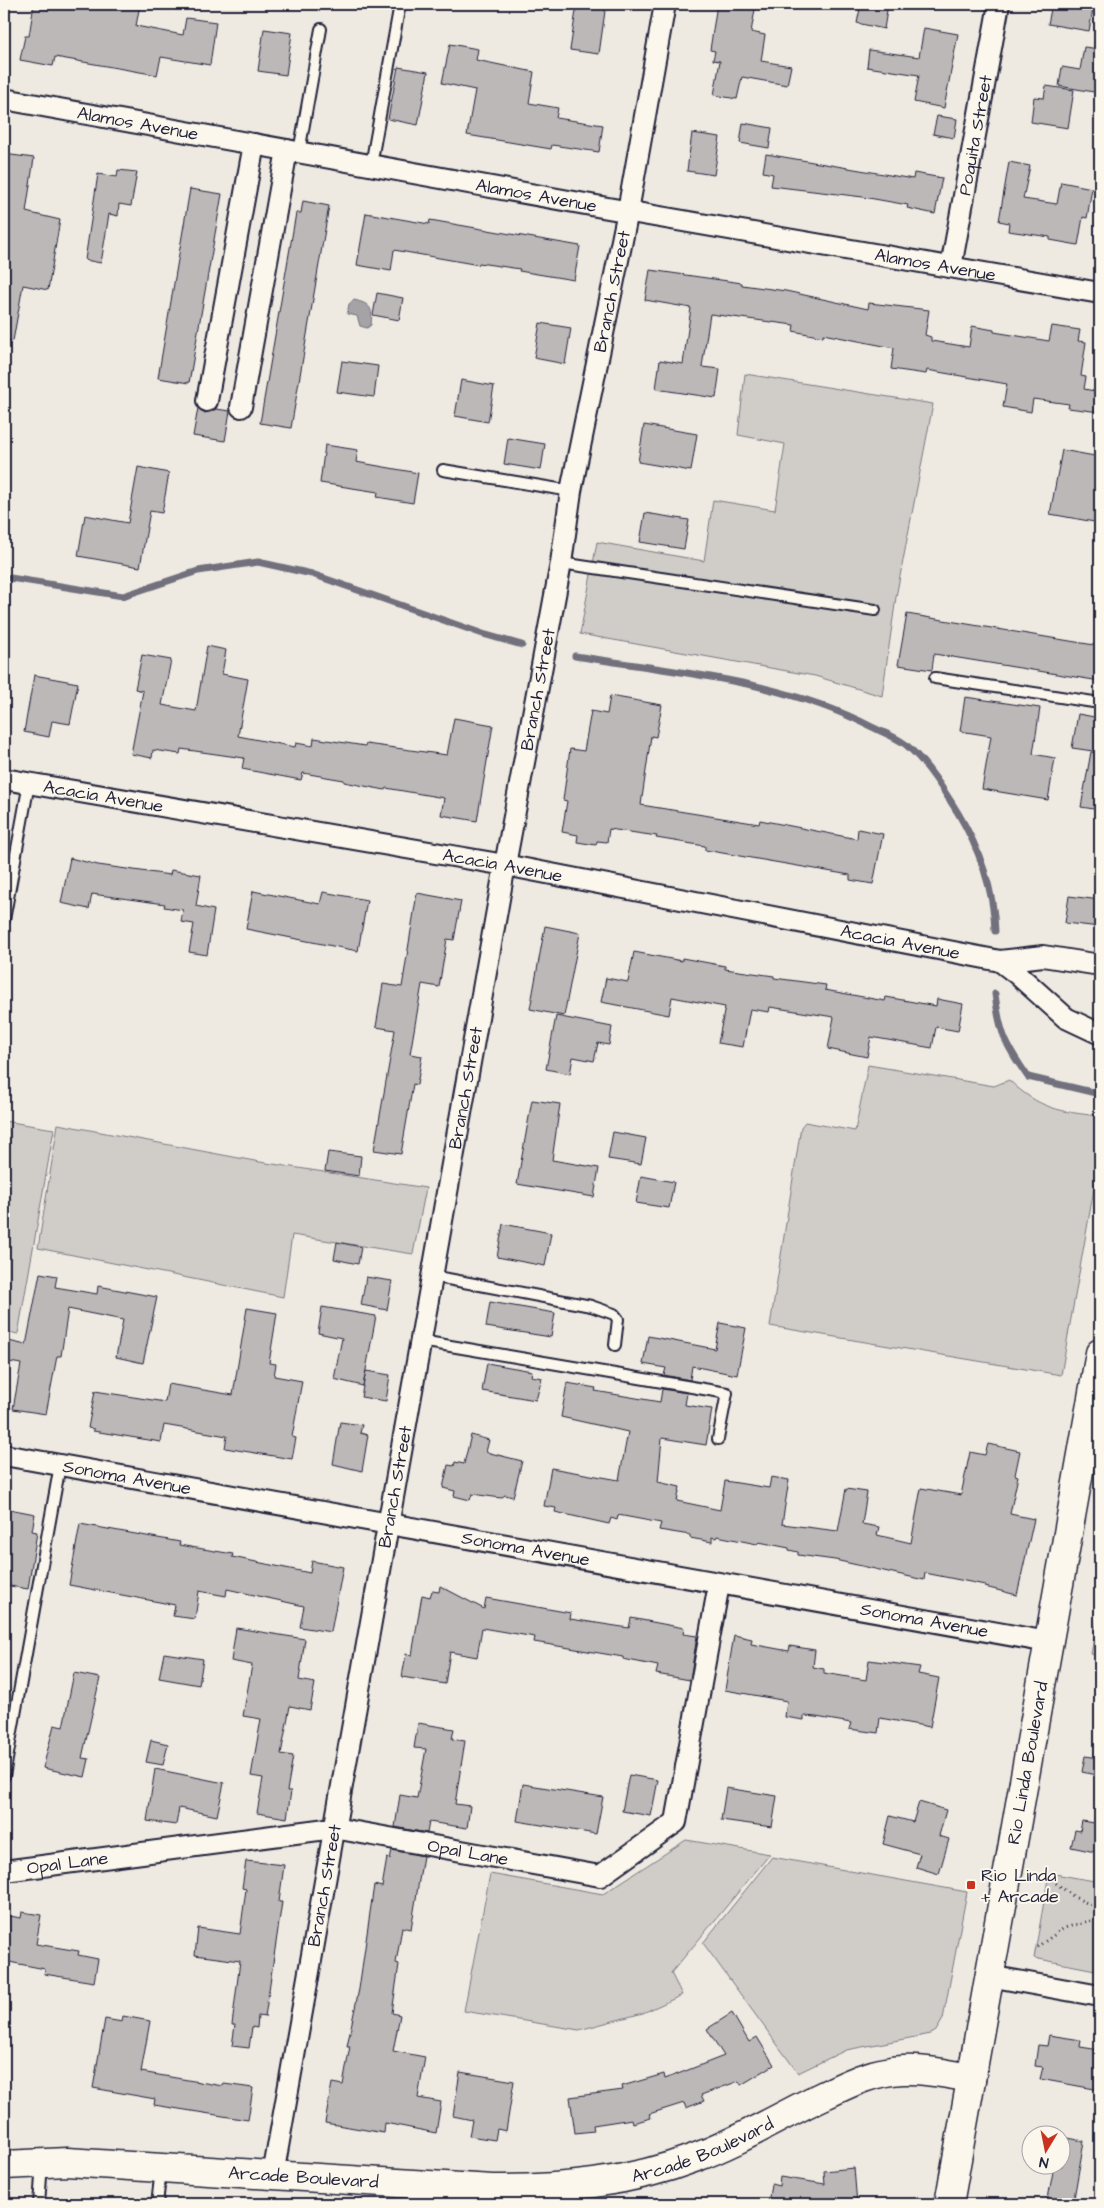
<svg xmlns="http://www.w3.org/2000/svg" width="1104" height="2208" font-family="'Architects Daughter',sans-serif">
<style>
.green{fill:#d0cdc9;stroke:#797882}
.water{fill:#a6a3a7;stroke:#716f7c}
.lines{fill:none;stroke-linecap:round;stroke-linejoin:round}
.stream{stroke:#716f7c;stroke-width:7}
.building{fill:#bcb8b8;stroke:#22223b}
.lane-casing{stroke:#22223b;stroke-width:14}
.street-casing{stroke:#22223b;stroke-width:24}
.secondary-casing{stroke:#22223b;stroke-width:31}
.path{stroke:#22223b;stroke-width:3;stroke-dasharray:1 4;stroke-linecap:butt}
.lane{stroke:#fbf7ec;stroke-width:10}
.street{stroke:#fbf7ec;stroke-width:20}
.secondary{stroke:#fbf7ec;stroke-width:28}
.poi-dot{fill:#c8321e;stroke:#fbf7ec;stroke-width:2}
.labels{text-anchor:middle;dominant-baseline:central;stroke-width:4;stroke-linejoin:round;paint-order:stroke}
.street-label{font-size:18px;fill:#22223b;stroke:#fbf7ec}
.poi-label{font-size:18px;fill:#22223b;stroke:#fbf7ec;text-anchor:start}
</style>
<rect width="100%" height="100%" fill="#eeeae2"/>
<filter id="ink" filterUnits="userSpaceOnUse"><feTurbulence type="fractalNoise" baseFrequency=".02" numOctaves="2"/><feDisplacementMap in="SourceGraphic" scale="10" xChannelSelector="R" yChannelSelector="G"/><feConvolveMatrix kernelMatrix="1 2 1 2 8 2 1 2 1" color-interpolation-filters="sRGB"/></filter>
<g filter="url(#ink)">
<!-- green -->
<path class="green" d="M745 374 933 404 896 597 882 696 815 676 580 634 597 542 704 561 713 500 775 510 785 444 738 435Z
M868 1065 994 1086 1009 1080C1039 1109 1061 1112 1100 1116V1155L1061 1375 770 1326 801 1127 805 1122 855 1131Z
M4 1121 54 1129 18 1334 4 1331Z
M58 1124 260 1162 426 1188 413 1254 292 1235 283 1297 38 1248Z
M1100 1605V1656L1091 1654Z
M686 1840 770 1854 671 1973 682 1995 643 2013 579 2030 464 2011 490 1874 603 1894Z
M772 1857 967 1892 943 2019 936 2031 931 2034 846 2050 798 2073 703 1943Z
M1049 1873 1100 1882V1971L1034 1958Z"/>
<!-- water -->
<path class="water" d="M354 300C371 304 373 308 371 325L367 328 360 326 357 316 347 314 349 304Z"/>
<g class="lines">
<!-- stream -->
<path class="stream" d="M4 577 123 596 198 571 258 562 312 574 483 634 522 645
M575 656C674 672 782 680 872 727 882 732 896 737 905 744 925 760 945 792 958 813 979 848 994 890 995 931
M995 994C1000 1034 1005 1044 1028 1077L1100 1094"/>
</g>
<!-- building -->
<path class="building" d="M34 4H140L136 26 183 35 186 18 216 22 210 65 161 57 157 75 55 57 53 66 20 60 25 36H29Z
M577 4H606L599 54 570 50Z
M717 4H756L751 32 765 35 761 61 791 66 787 85 742 77 737 99 714 95 720 61 713 60 715 51 710 50Z
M861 4H888L884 29 857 23Z
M1052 4H1094L1089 31 1048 24Z
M924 28 958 34 944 108 914 102 919 75 867 67 869 50 919 57Z
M264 29 292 33 286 75 258 71Z
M450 44 478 49 476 60 534 72 529 103 558 108 556 118 603 125 599 152 552 145 551 149 467 135 475 90 442 83Z
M1084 47 1100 49V93L1059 86 1062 67 1080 70Z
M398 67 428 72 418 125 388 119Z
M1046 86 1074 90 1068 128 1031 122 1034 97 1044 98Z
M937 116 957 119 954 138 933 134Z
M743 123 772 128 769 148 740 143Z
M692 133 720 137 714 175 687 171Z
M4 154 34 158 26 212 60 220 48 290 23 285 13 341 4 340Z
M766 154 913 179 914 173 942 178 935 214 907 208 908 205 863 197 771 186 773 174 763 172Z
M1009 162 1030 166 1023 199 1057 204 1061 182 1092 188 1087 218 1083 217 1078 245 1050 240V237L1008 231 1009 223 999 221Z
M118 170 137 172 131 206 119 204 118 216 109 214 101 263 85 260 98 174 117 177Z
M190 189 222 194 189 383 158 378Z
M303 201 329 206 291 428 260 423 296 213H301Z
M366 213 429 224 430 220 580 246 574 280 519 271 520 269 479 263V265L394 250 391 271 357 265Z
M650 270 742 283V285L786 291 868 309 869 303 929 310 925 335 931 337V341L969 347 972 326 994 330V332L1049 341 1052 326 1080 330 1078 341 1086 342 1081 376 1086 377 1084 389 1100 392V412L1068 408 1069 404 1033 399 1031 412 1003 407 1007 384 927 370 926 374 891 369 894 348 823 334V337L793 331 794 325 710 314 702 367 720 369 716 398 656 389 660 360 683 364 691 308 645 300Z
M377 293 403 298 399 320 373 315Z
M540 323 571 328 565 364 534 358Z
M342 361 378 366 374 397 337 392Z
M461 380 494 386 488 422 455 416Z
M198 408 205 413 216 409 230 411 225 441 193 436Z
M644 425 697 434 691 471 638 462Z
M508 438 545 444 541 470 504 464Z
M325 445 358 450 356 462 418 473 413 503 377 497 378 492 320 483Z
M1062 450 1100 457V523L1050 514Z
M138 467 169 473 162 513 150 511 140 567 78 556 85 515 128 523Z
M645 513 689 520 684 549 640 542Z
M907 614 1100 646V681L934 654 932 670 898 665Z
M207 646 226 650 222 674 248 679 238 736 295 747 296 743 313 746 314 738 365 746 366 744 447 755 454 718 493 725 477 821 441 815 444 798 386 788 385 790 344 782V780L303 773 301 780 242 769 244 758 181 749 180 754 153 750 152 758 131 754 143 691 135 689 142 655 171 660 162 705 196 711Z
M34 675 78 683 70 724 52 721 49 737 24 732Z
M610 696 662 705 656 737 651 736 641 805 759 824 760 820 857 839 858 829 883 834 873 884 850 880V875L705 850V846L656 838 657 836 609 829 607 842 597 841 596 845 577 842 578 835 562 832 567 801 563 800 570 749 584 751 591 711 607 714Z
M965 697 1040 708 1033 754 1055 758 1048 800 982 789 991 736 960 731Z
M1078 714 1100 718V752L1072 748Z
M1091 752 1100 753V810L1081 807Z
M70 858 98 865 170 875 171 870 201 875 196 906 214 910 207 955 189 952 194 924 181 922 183 910 164 907 165 904 92 894 89 909 61 903Z
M253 891 320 904 323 892 367 900 358 951 246 929Z
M417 893 461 901 454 940 447 939 439 987 422 984 410 1054 422 1056 417 1085 413 1084 401 1154 374 1150 395 1030 376 1027 383 984 402 987Z
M1069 896 1100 900V927L1065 923Z
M545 926 580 933 564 1016 530 1009Z
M634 952 682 961V958L725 966V969L774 976V978L826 985 825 990 885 1001 886 997 936 1006 937 999 963 1004 958 1031 936 1027 932 1048 871 1037 867 1057 828 1049 834 1017 770 1007 769 1012 750 1009 743 1047 718 1043 725 1007 672 997 669 1015 601 1002 606 978 628 982Z
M556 1016 612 1027 609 1045 598 1043 594 1061 573 1057 570 1074 546 1069Z
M532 1100 560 1104 552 1160 599 1168 594 1197 517 1184Z
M613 1132 646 1138 641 1164 608 1159Z
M328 1152 361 1156 359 1176 325 1171Z
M641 1176 674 1182 669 1208 636 1203Z
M503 1224 551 1233 545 1266 497 1257Z
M337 1242 361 1247 358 1264 334 1259Z
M40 1273 57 1276 55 1287 97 1294 98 1286 157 1297 143 1363 116 1357 123 1320 68 1309 61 1356H57L46 1414 13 1409 21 1364 4 1361V1340L26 1345Z
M366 1277 392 1281 387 1310 361 1305Z
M490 1302 555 1313 551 1337 486 1327Z
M322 1307 376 1316 363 1386 334 1379 342 1338 318 1333Z
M247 1308 277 1313 269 1363 276 1364 274 1376 302 1381 292 1437 296 1438 292 1459 225 1448 227 1436 164 1425 161 1442 93 1431 94 1429 88 1428 95 1391 165 1402 168 1384 233 1395Z
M720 1323 746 1328 737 1375 692 1366 690 1380 664 1375 666 1368 643 1364 648 1336 715 1349Z
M487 1363 532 1371 531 1376 542 1378 536 1400 482 1391Z
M366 1371 390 1375 386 1401 361 1397Z
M567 1383 596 1388 595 1391 660 1402 662 1389 687 1393 685 1405 712 1409 706 1445 662 1438 658 1482 680 1487 677 1501 720 1510 725 1481 769 1488 771 1477 789 1480 782 1524 838 1531 846 1489 867 1492 862 1524 879 1527 877 1535 911 1543 921 1488 961 1495 970 1452 985 1455 988 1444 1020 1451 1015 1475 1018 1476 1010 1514 1034 1519 1017 1595 985 1587V1585L925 1573 924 1580 835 1560 798 1555V1552L789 1550V1548L759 1542 757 1544 717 1536 716 1538 712 1537V1542L690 1538V1535L659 1530 661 1523 618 1515 617 1520 611 1518 609 1524 555 1512 556 1508 544 1506 551 1468 619 1480 628 1432 561 1417Z
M340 1422 362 1425 360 1433 368 1435 362 1471 333 1464Z
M471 1435 489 1440 486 1452 522 1461 513 1497 505 1495 501 1498 472 1494 470 1500 454 1496 455 1491 443 1488 448 1465 454 1466 455 1462 464 1464Z
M4 1508 35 1514 32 1531 37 1532 28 1589 4 1585Z
M80 1524 180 1542 179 1545 233 1554 232 1557 310 1573 312 1561 343 1567 331 1632 300 1627 304 1606 227 1589 226 1596 199 1591 195 1619 173 1616 175 1605 69 1585Z
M440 1586 484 1609 486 1598 571 1613 570 1619 629 1628 631 1618 684 1628 683 1634 697 1636 690 1680 656 1674 658 1666 623 1659V1657L534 1642 535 1637 482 1628 477 1657 450 1652 445 1684 402 1677 406 1654 412 1655 422 1595 430 1597 432 1591 439 1592Z
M236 1628 305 1639 299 1680 315 1683 310 1710 290 1706 281 1754 293 1756 287 1791H291L287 1818 257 1813 263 1778 251 1776 261 1719 243 1716 252 1665 231 1661Z
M734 1635 752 1639 751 1644 789 1651 790 1646 815 1650 813 1667 824 1669V1673L866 1680 869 1660 920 1667 918 1674 939 1678 930 1727 880 1718 878 1733 849 1729 851 1723 816 1717 804 1716V1720L785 1717 787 1701 725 1690Z
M164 1653 203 1659 199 1685 159 1678Z
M74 1673 100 1678 82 1758 89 1759 85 1777 43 1768 54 1725 63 1727Z
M418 1723 454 1729 452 1739 465 1741 455 1804 470 1806 467 1828 429 1822 427 1833 395 1827 400 1795 417 1798 426 1749 414 1748Z
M151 1740 168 1744 163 1765 146 1762Z
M1085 1756 1100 1758V1776L1082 1772Z
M155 1769 224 1783 217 1816 179 1808 176 1825 147 1821Z
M629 1775 658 1780 651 1816 622 1811Z
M523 1784 603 1797 596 1834 517 1821Z
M726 1788 777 1796 772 1827 721 1820Z
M919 1802 946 1810 939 1836 949 1839 939 1874 916 1867 920 1854 883 1844 890 1816 913 1822Z
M1082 1821 1100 1824V1853L1071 1847 1075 1830 1080 1831Z
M392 1850 423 1856 411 1929 402 1927 396 1963 399 1964 392 2013 400 2015 393 2051 425 2057 418 2098 441 2102 436 2133 385 2123 384 2133 325 2123 332 2083 343 2085 350 2046H347L359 1989 374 1885 382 1887 387 1858 390 1859Z
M246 1861 284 1865 279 1902H282L265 2017 258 2016 257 2028 252 2027 249 2048 232 2046 235 2025H232L240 1961 195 1955 198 1928 240 1934 246 1889 242 1888Z
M22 1912 41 1915 36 1944 79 1951 78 1955 98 1959 94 1982 44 1974 45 1969 4 1961V1915L21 1918Z
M732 2013 749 2042 757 2037 774 2065 741 2085 739 2081 701 2095 704 2101 686 2108 684 2103 649 2114 651 2118 633 2123 632 2119 593 2125 594 2131 575 2133 570 2097 623 2090 622 2086 664 2074 665 2079 724 2056 707 2029Z
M123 2016 150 2021 141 2072 223 2086 224 2084 253 2088 248 2120 154 2105 155 2099 93 2088 105 2019 122 2022Z
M1049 2035 1081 2040 1080 2047 1100 2050V2090L1040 2079 1043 2067 1035 2066 1038 2045 1047 2046Z
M460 2072 514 2081 506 2131 497 2129 495 2140 469 2136 472 2120 453 2116Z
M1062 2137 1084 2141 1073 2204H1047L1054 2166H1062Z
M854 2168 857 2204H768L771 2184 779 2186 780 2177 825 2184 824 2171Z"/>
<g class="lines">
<defs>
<path id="lane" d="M299 152 321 29
M371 165 400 4
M443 470 571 491
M561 563 875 610
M935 678 1100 703
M4 920 29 783
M432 1276 591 1306 614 1314 618 1319 615 1345
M421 1341 727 1393 718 1439
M4 1776 60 1465
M39 2204 42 2163
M157 2204 161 2169"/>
<g id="street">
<path id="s1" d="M4 99 602 207 1100 293"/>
<path id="s2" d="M951 267 999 4"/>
<path d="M207 401 254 144"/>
<path d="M241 407 287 150"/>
<path id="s3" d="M4 779 505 865 1000 961 1043 956 1100 965"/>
<path d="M1000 961 1017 974 1066 1018 1100 1034"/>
<path id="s4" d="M4 1455 1048 1642"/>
<path id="s5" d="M4 1871 334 1828 600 1876 676 1822 719 1584"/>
<path d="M989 1976 1100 1996"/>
<path id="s6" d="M273 2175 505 865 561 563 571 491 628 211 665 4"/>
</g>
<g id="secondary">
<path id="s7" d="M4 2165 67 2162 492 2189C561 2189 629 2183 694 2158 735 2143 772 2121 810 2102 840 2088 869 2071 903 2070 926 2069 948 2074 971 2078"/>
<path id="s8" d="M949 2204 1100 1353"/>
</g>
</defs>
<!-- lane casing -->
<use href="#lane" class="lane-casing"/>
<!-- street casing -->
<use href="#street" class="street-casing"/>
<!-- secondary casing -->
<use href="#secondary" class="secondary-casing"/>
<!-- path -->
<path class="path" d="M1048 1877 1074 1897 1100 1909
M1037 1947 1064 1928 1100 1918"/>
<!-- lane -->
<use href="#lane" class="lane"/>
<!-- street -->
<use href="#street" class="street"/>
<!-- secondary -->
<use href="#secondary" class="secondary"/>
</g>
</g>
<!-- markers -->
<rect class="poi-dot" x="966" y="1880" width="10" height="10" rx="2.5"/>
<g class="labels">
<!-- street labels -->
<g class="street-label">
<text stroke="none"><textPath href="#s1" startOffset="136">Alamos Avenue</textPath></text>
<text stroke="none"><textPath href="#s2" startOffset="134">Poquita Street</textPath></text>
<text stroke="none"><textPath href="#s1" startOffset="541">Alamos Avenue</textPath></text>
<text stroke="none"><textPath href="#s1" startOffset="946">Alamos Avenue</textPath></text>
<text stroke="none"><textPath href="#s6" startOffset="1914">Branch Street</textPath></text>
<text stroke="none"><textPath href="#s6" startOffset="1509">Branch Street</textPath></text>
<text stroke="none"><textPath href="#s3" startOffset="101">Acacia Avenue</textPath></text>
<text stroke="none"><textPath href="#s3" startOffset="506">Acacia Avenue</textPath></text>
<text stroke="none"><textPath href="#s3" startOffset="911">Acacia Avenue</textPath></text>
<text stroke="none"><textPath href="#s6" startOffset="1104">Branch Street</textPath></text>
<text stroke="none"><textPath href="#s4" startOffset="125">Sonoma Avenue</textPath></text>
<text stroke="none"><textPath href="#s6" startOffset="699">Branch Street</textPath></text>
<text stroke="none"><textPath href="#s4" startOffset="530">Sonoma Avenue</textPath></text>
<text stroke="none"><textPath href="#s4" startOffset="935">Sonoma Avenue</textPath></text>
<text stroke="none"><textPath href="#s8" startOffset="448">Rio Linda Boulevard</textPath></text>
<text stroke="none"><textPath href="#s5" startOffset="469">Opal Lane</textPath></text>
<text stroke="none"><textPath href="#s5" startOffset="64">Opal Lane</textPath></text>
<text stroke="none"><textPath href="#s6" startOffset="294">Branch Street</textPath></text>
<text stroke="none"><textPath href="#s7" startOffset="705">Arcade Boulevard</textPath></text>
<text stroke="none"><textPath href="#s7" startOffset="300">Arcade Boulevard</textPath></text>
</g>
<!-- poi labels -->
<g class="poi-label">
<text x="981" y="1875">Rio Linda<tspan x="981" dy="21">+ Arcade</tspan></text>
</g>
</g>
<!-- margin -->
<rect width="1104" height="2208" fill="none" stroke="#fbf7ec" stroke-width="20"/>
<rect x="10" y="10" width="1084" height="2188" fill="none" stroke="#22223b" stroke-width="2" filter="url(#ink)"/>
<!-- north arrow -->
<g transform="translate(1046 2150) rotate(190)"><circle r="24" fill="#fbf7ec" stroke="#a4a2a5"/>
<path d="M0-4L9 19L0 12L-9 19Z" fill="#c8321e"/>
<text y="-8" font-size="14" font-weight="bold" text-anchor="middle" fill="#22223b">N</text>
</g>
</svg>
